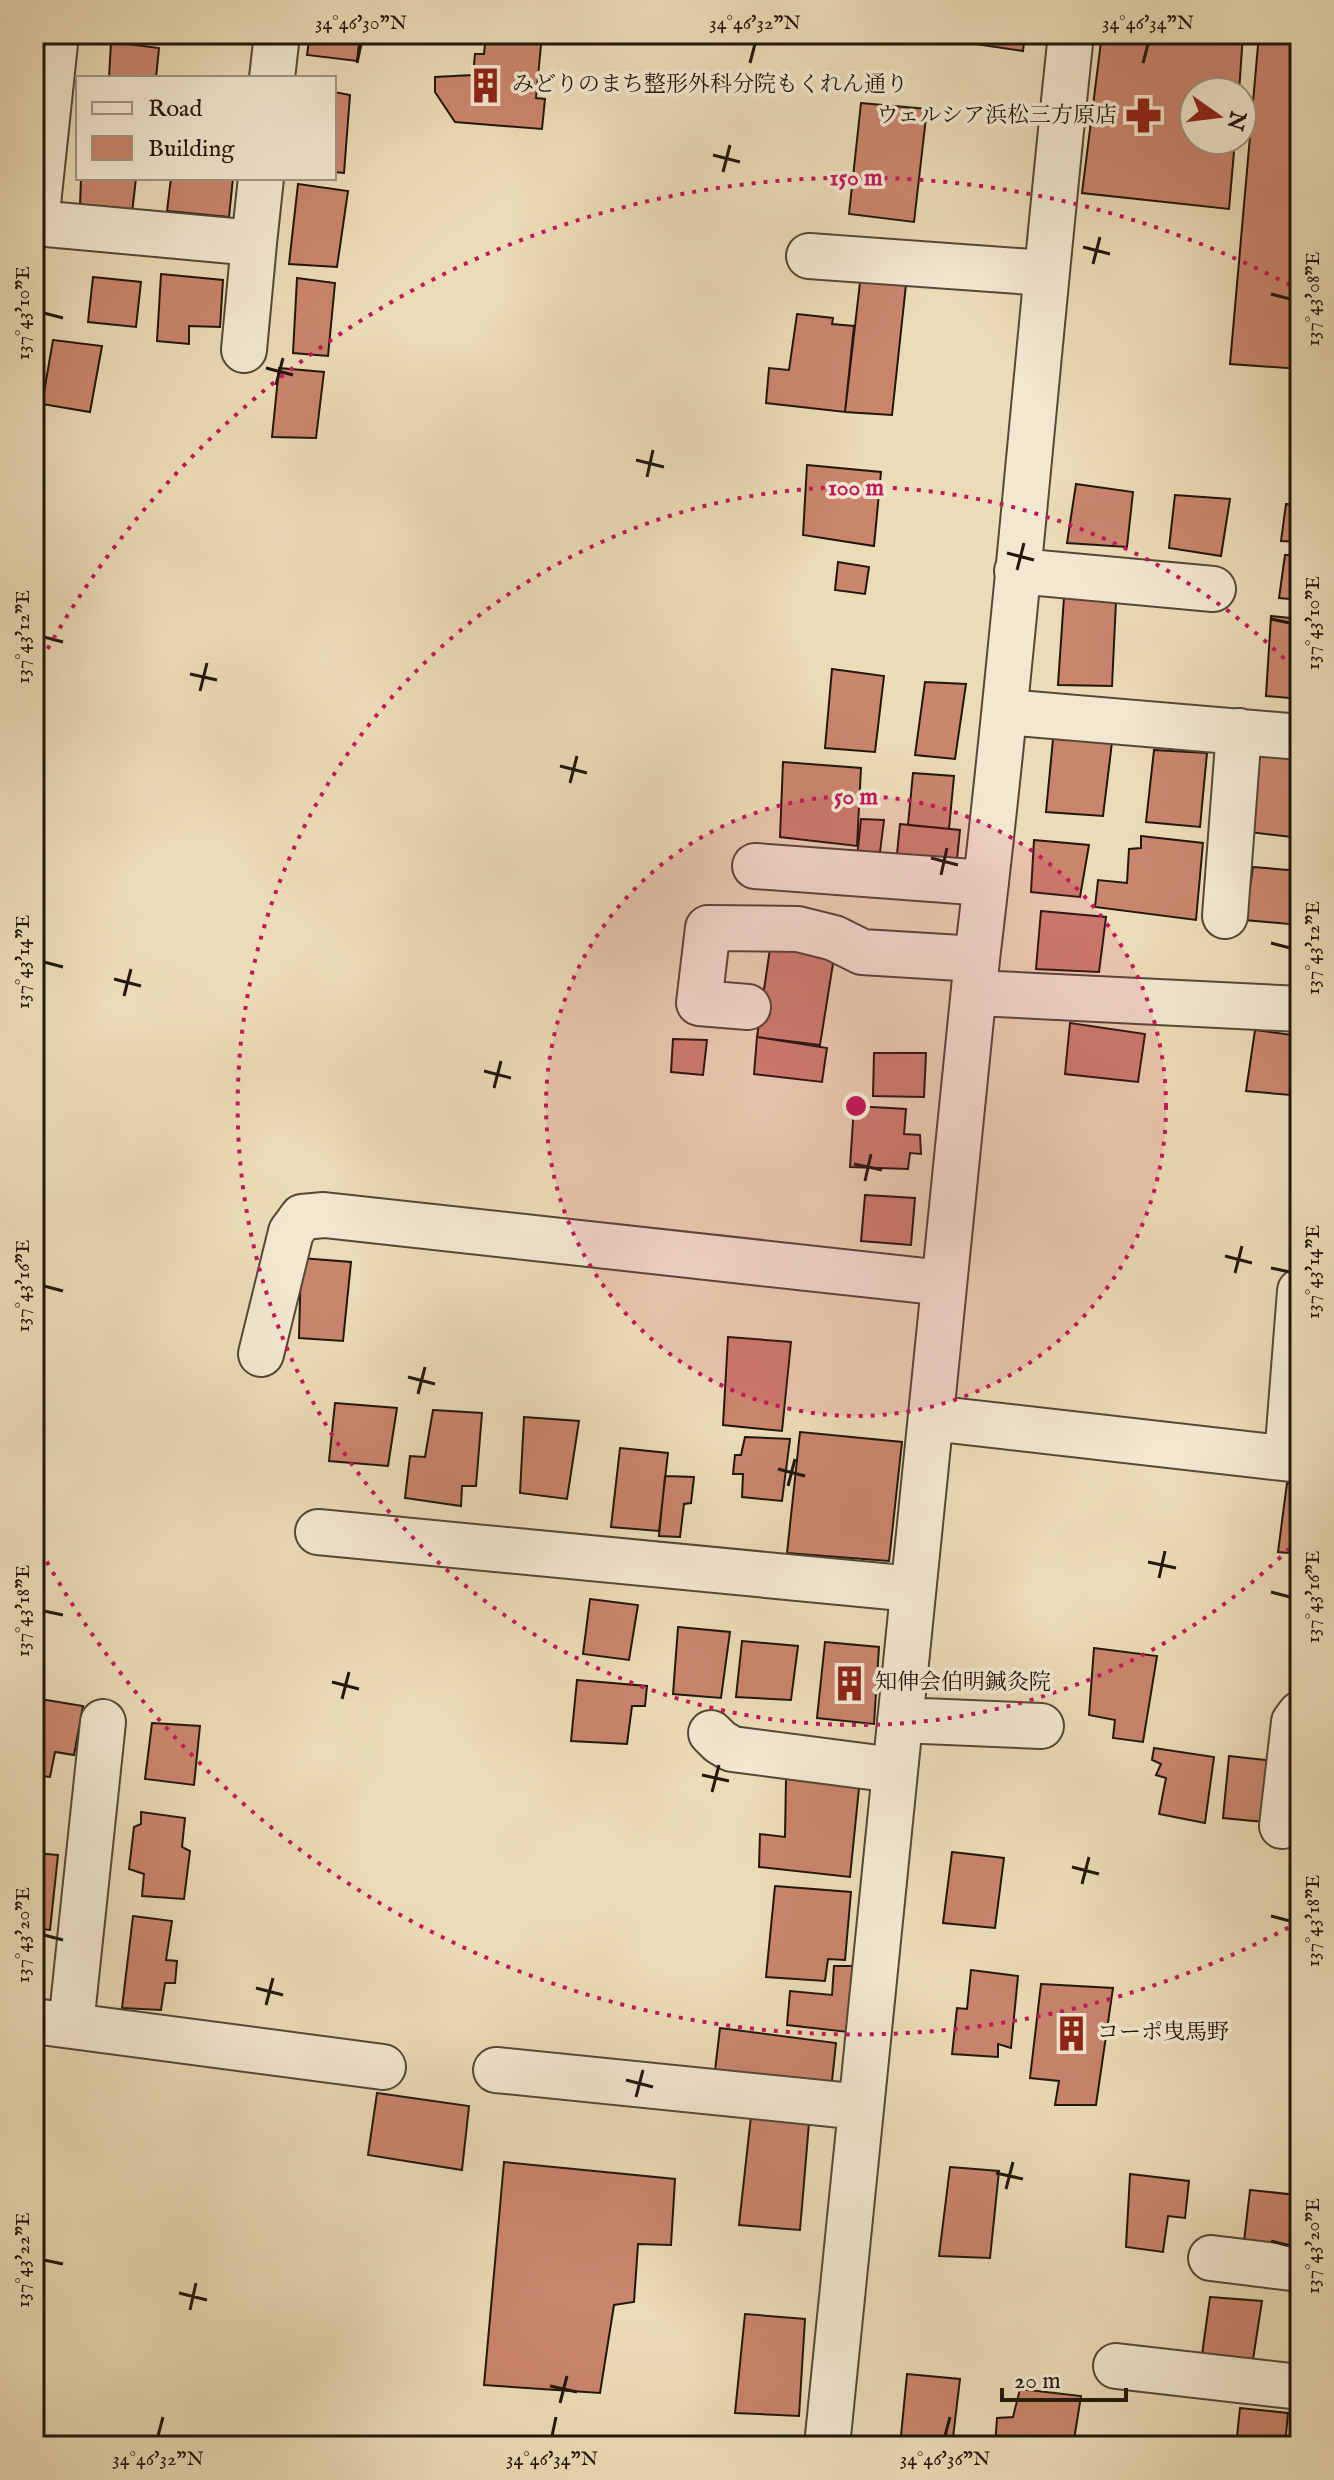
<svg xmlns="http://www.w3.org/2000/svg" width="1334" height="2480" font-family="'IM FELL English','Noto Serif JP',serif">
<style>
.building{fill:#ca856d;stroke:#21170d;stroke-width:2}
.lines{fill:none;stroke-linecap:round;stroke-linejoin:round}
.minor-casing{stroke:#544837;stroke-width:48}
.minor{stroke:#f2e8d0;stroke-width:44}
.ticks{fill:none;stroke:#21170d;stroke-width:3}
.ring{fill:none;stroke:#c2185b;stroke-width:4;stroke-dasharray:4 8}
.labels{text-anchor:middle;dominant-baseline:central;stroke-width:7;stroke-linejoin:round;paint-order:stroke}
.poi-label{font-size:22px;fill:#21170d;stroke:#f2e8d0;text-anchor:start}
.centre{fill:#c2185b;stroke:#f2e8d0;stroke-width:4}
.ring-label{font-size:24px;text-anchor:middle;font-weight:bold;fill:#c2185b;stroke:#f2e8d0;stroke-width:7;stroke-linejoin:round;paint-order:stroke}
.neatline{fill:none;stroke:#21170d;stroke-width:3}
.ticks-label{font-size:20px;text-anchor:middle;fill:#21170d}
</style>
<rect width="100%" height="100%" fill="#ebdbb6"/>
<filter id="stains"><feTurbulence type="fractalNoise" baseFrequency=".0025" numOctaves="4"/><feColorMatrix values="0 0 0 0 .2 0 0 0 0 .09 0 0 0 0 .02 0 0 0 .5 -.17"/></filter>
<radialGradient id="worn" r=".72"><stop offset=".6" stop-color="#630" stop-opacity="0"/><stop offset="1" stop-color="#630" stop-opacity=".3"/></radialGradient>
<!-- building -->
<path class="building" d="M310 34H360L357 61 307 55Z
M486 34H542L536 98 545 99 542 129 455 122 435 92V77L473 75 475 54H484Z
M961 34H1025L1023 51 961 42Z
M1102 34H1243L1239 92H1194V140H1235L1229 209 1082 193Z
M1259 34H1300V369L1230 364Z
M111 42 159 48 156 78H109Z
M334 92 350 95 344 173 334 172Z
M861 103 927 109 914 222 849 214Z
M81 178H136L132 213 80 206Z
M171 178H233L229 217 167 211Z
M298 184 348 191 337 267 289 264Z
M161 274 223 280 220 327 189 326V344L157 341Z
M861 274 907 275 892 415 845 412Z
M93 277 141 282 136 327 88 322Z
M297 278 335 283 328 356 293 353Z
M797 314 833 318 832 324 854 326 845 412 766 403 769 368 789 370Z
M53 340 102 346 90 412 42 404Z
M279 368 324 372 316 438 272 437Z
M807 465 881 472 874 546 803 535Z
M1076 484 1133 492 1127 547 1067 543Z
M1175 495 1230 499 1221 556 1169 548Z
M1286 504 1300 505V542L1281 541Z
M1285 555H1300V600L1279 598Z
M838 562 869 567 865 594 835 590Z
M1064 597 1116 601 1112 686 1058 685Z
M1271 616 1300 619V699L1266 696Z
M832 669 884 676 875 752 825 748Z
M925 682 966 684 955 759 915 755Z
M1054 729 1113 734 1103 816 1046 812Z
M1260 749 1300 754V838L1249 832Z
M1154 750 1207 753 1200 827 1146 822Z
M783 762 861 768 857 846 780 837Z
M913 773 954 776 949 829 908 825Z
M861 819 884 820 879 860 857 858Z
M900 824 960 830 956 869 896 864Z
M34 836 42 837 34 918Z
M1141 836 1203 843 1196 920 1095 907 1098 880 1127 883 1129 849 1141 848Z
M1034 840 1089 845 1080 897 1031 892Z
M1253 867 1300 871V925L1245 920Z
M1041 911 1106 917 1099 972 1036 969Z
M771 942 835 951 820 1045 757 1037Z
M1070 1023 1145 1034 1138 1082 1065 1074Z
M1255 1030 1300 1036 1291 1095 1246 1091Z
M757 1037 827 1048 822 1082 754 1074Z
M673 1039 707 1040 703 1075 671 1072Z
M874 1053H926L924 1097 873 1096Z
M854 1106 906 1109 904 1134 920 1135 921 1154 910 1153 908 1169 850 1167Z
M865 1195 915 1198 911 1245 861 1241Z
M301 1258 351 1262 343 1341 299 1338Z
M728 1337 791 1342 782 1431 723 1425Z
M335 1403 397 1408 388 1466 329 1461Z
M433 1410 482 1413 476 1486H462L461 1506 405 1498 410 1456 425 1457Z
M524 1417 579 1421 567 1499 520 1493Z
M800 1432 902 1442 889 1561 787 1553Z
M745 1437 790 1439 782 1501 742 1497 743 1474H733L735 1455H741Z
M620 1448 668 1453 659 1531 611 1527Z
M665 1476 694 1477 691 1503 684 1504 680 1537 659 1536Z
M1287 1483 1300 1484V1554L1278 1552Z
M590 1599 638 1605 629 1660 583 1654Z
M678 1627 730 1632 721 1698 673 1694Z
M742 1641 798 1646 791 1700 736 1697Z
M825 1642 879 1647 874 1724 817 1718Z
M1094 1648 1157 1656 1143 1742 1113 1738 1115 1720 1089 1715Z
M577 1680 647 1686 645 1706H632L627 1744 571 1741Z
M34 1698 83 1706 74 1755 55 1752 50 1777 34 1775Z
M152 1723 200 1726 194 1785 145 1779Z
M1154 1748 1214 1757 1205 1823 1159 1814 1166 1778 1156 1775 1161 1764 1152 1760Z
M1229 1756 1284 1762 1274 1823 1223 1818Z
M786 1778 859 1788 850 1877 759 1867 760 1834 785 1837Z
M141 1812 185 1818 182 1847 190 1851 184 1899 142 1896 144 1874 129 1869 134 1827 141 1824Z
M952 1852 1004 1858 995 1928 943 1923Z
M34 1853 58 1855 50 1930 34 1928Z
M775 1886 851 1892 845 1960 828 1959 825 1981 766 1977Z
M133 1916 172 1921 166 1960 177 1961 175 1983H165L161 2010 122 2008Z
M834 1966H857L848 2032 787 2025 790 1991 832 1995Z
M971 1970 1018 1976 1011 2048 998 2044V2057L952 2054 957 2008 967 2009Z
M1041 1984 1113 1988 1096 2105H1055L1059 2081 1030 2078Z
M720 2028 836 2043 831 2091 714 2079Z
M377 2093 469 2106 462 2170 368 2155Z
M751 2116 809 2123 800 2230 739 2225Z
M504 2162 675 2179 671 2245 638 2244 634 2302 614 2305 600 2393 484 2385Z
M950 2167 999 2171 990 2258 939 2256Z
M1130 2174 1189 2181 1185 2218 1168 2216 1163 2252 1126 2247Z
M1250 2190 1297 2195 1288 2253 1243 2250Z
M1210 2297 1262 2301 1252 2366 1201 2362Z
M745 2314 805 2319 799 2416 735 2413Z
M907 2374 960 2379 952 2446H900Z
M1020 2389 1081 2396 1073 2446H995L997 2418 1013 2417Z
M1240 2408 1288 2413 1285 2446H1236Z"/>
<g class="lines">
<defs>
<path id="minor" d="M56 34 36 223 254 243 261 178
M272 78 277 34
M809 256 1045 273
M244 350 254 243
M1017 571 1213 589
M1006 712 1300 737
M755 866 986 883
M1225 916 1239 731
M976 993 1300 1009
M748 1007 699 1003 708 928 798 929 834 938 862 952 977 959
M261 1354 291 1232 302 1217 324 1215 944 1283
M931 1418 1300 1460
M1287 1458 1300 1291
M318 1532 913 1589
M900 1720 1041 1726
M711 1733 720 1742 732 1749 894 1770
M1282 1826 1294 1722 1300 1714
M34 2021 383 2067
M71 2025 103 1722
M496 2070 861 2107
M1211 2258 1300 2269
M1116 2366 1300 2387
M827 2446 977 959C1014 651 1038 342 1071 34"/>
</defs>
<!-- minor casing -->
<use href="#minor" class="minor-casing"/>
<!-- minor -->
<use href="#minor" class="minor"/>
</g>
<!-- ticks -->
<path class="ticks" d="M357 63 361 44M750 63 755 44M1143 63 1148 44M713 155 740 162M723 172 730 145M1083 247 1110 254M1093 264 1100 237M1271 294 1290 299M44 313 63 318M266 368 293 375M276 385 283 358M636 460 664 467M647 477 653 450M1007 553 1034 560M1017 570 1024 543M1271 619 1290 623M44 637 63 642M190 674 217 680M200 691 207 663M560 766 587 773M570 783 577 756M931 858 958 865M941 875 947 848M1271 943 1290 948M44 962 63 967M114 979 141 986M124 996 131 969M484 1071 511 1078M494 1088 501 1061M854 1164 882 1170M865 1181 871 1154M1225 1256 1252 1263M1271 1268 1290 1272M1235 1273 1242 1246M44 1286 63 1291M408 1377 435 1384M418 1394 425 1367M778 1469 805 1476M788 1486 795 1459M1148 1562 1176 1568M1159 1578 1165 1551M1271 1592 1290 1597M44 1611 63 1615M332 1682 359 1689M342 1699 349 1672M702 1775 729 1781M712 1792 719 1765M1072 1867 1099 1874M1082 1884 1089 1857M1271 1916 1290 1921M44 1935 63 1940M256 1988 283 1995M266 2005 273 1978M626 2080 653 2087M636 2097 643 2070M996 2173 1023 2179M1006 2189 1013 2162M1271 2241 1290 2246M44 2260 63 2264M179 2293 207 2300M190 2310 196 2283M550 2386 577 2392M560 2403 567 2376M158 2436 163 2417M552 2436 556 2417M945 2436 950 2417"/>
<!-- distance rings -->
<circle cx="856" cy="1106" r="310" fill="#c2185b" fill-opacity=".12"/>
<g class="ring">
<circle cx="856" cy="1106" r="310"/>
<path d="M1298 1540A619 619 0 1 1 1298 672"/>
<path d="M1299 1922A929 929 0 0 1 36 1542M36 670A929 929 0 0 1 1299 290"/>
</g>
<!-- icons -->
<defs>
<symbol id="building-bare" viewBox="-9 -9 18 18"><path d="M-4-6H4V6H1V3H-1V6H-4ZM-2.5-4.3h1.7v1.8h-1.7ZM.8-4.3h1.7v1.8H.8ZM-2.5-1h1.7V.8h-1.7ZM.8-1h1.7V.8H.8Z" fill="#8f2418" stroke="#f2e8d0" stroke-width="2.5" paint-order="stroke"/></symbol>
<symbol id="pharmacy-bare" viewBox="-9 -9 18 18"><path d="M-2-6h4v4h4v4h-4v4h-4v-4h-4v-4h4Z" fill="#8f2418" stroke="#f2e8d0" stroke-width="2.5" paint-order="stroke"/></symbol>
</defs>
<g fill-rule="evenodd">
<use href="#building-bare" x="460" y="60" width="51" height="51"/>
<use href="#pharmacy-bare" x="1118" y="90" width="51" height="51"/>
<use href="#building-bare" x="824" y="1658" width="51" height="51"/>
<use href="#building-bare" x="1046" y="2008" width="51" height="51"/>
</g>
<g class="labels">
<!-- poi labels -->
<g class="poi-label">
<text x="512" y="85">みどりのまち整形外科分院もくれん通り</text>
<text x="1117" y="116" text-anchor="end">ウェルシア浜松三方原店</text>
<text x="875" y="1683">知伸会伯明鍼灸院</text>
<text x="1097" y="2033">コーポ曳馬野</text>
</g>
</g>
<circle cx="856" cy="1106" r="12" class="centre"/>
<g class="ring-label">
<text x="856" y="185">150 m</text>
<text x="856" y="495">100 m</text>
<text x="856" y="804">50 m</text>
</g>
<!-- margin -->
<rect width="1334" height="2480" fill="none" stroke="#ebdbb6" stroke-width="88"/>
<!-- legend -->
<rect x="76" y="76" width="260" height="104" fill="#f2e8d0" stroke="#9e9482" stroke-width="2"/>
<rect x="92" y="102" width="40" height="12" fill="#f2e8d0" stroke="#9e9482" stroke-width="2"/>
<text x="148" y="116" font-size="24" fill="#21170d">Road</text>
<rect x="92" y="136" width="40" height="24" fill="#ca856d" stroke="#9e9482" stroke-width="2"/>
<text x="148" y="156" font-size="24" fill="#21170d">Building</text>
<!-- north arrow -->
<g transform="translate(1218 116) rotate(104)"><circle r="38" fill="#f2e8d0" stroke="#9e9482" stroke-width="2"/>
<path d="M0-6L14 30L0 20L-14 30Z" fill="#8f2418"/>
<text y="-12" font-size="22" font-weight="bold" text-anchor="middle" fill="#21170d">N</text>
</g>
<!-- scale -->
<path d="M1002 2388v12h124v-12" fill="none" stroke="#21170d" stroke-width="4"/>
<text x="1014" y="2388" font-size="24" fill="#21170d" stroke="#f2e8d0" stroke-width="6" paint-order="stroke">20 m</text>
<rect x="44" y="44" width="1246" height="2392" class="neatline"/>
<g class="ticks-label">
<text x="361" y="29">34°46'30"N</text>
<text x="755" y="29">34°46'32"N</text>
<text x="1148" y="29">34°46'34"N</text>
<text transform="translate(1312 299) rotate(-90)" y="7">137°43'08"E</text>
<text transform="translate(22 313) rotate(-90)" y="7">137°43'10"E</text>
<text transform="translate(1312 623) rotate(-90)" y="7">137°43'10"E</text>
<text transform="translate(22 637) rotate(-90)" y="7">137°43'12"E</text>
<text transform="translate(1312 948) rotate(-90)" y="7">137°43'12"E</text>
<text transform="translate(22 962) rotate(-90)" y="7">137°43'14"E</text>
<text transform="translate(1312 1272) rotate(-90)" y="7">137°43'14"E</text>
<text transform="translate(22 1286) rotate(-90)" y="7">137°43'16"E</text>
<text transform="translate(1312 1597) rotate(-90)" y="7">137°43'16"E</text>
<text transform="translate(22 1611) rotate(-90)" y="7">137°43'18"E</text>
<text transform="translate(1312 1921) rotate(-90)" y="7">137°43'18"E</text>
<text transform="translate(22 1935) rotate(-90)" y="7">137°43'20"E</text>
<text transform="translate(1312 2246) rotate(-90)" y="7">137°43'20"E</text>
<text transform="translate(22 2260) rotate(-90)" y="7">137°43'22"E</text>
<text x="158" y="2465">34°46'32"N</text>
<text x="552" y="2465">34°46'34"N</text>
<text x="945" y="2465">34°46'36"N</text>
</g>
<rect width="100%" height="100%" filter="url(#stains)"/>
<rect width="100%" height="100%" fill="url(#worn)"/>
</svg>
